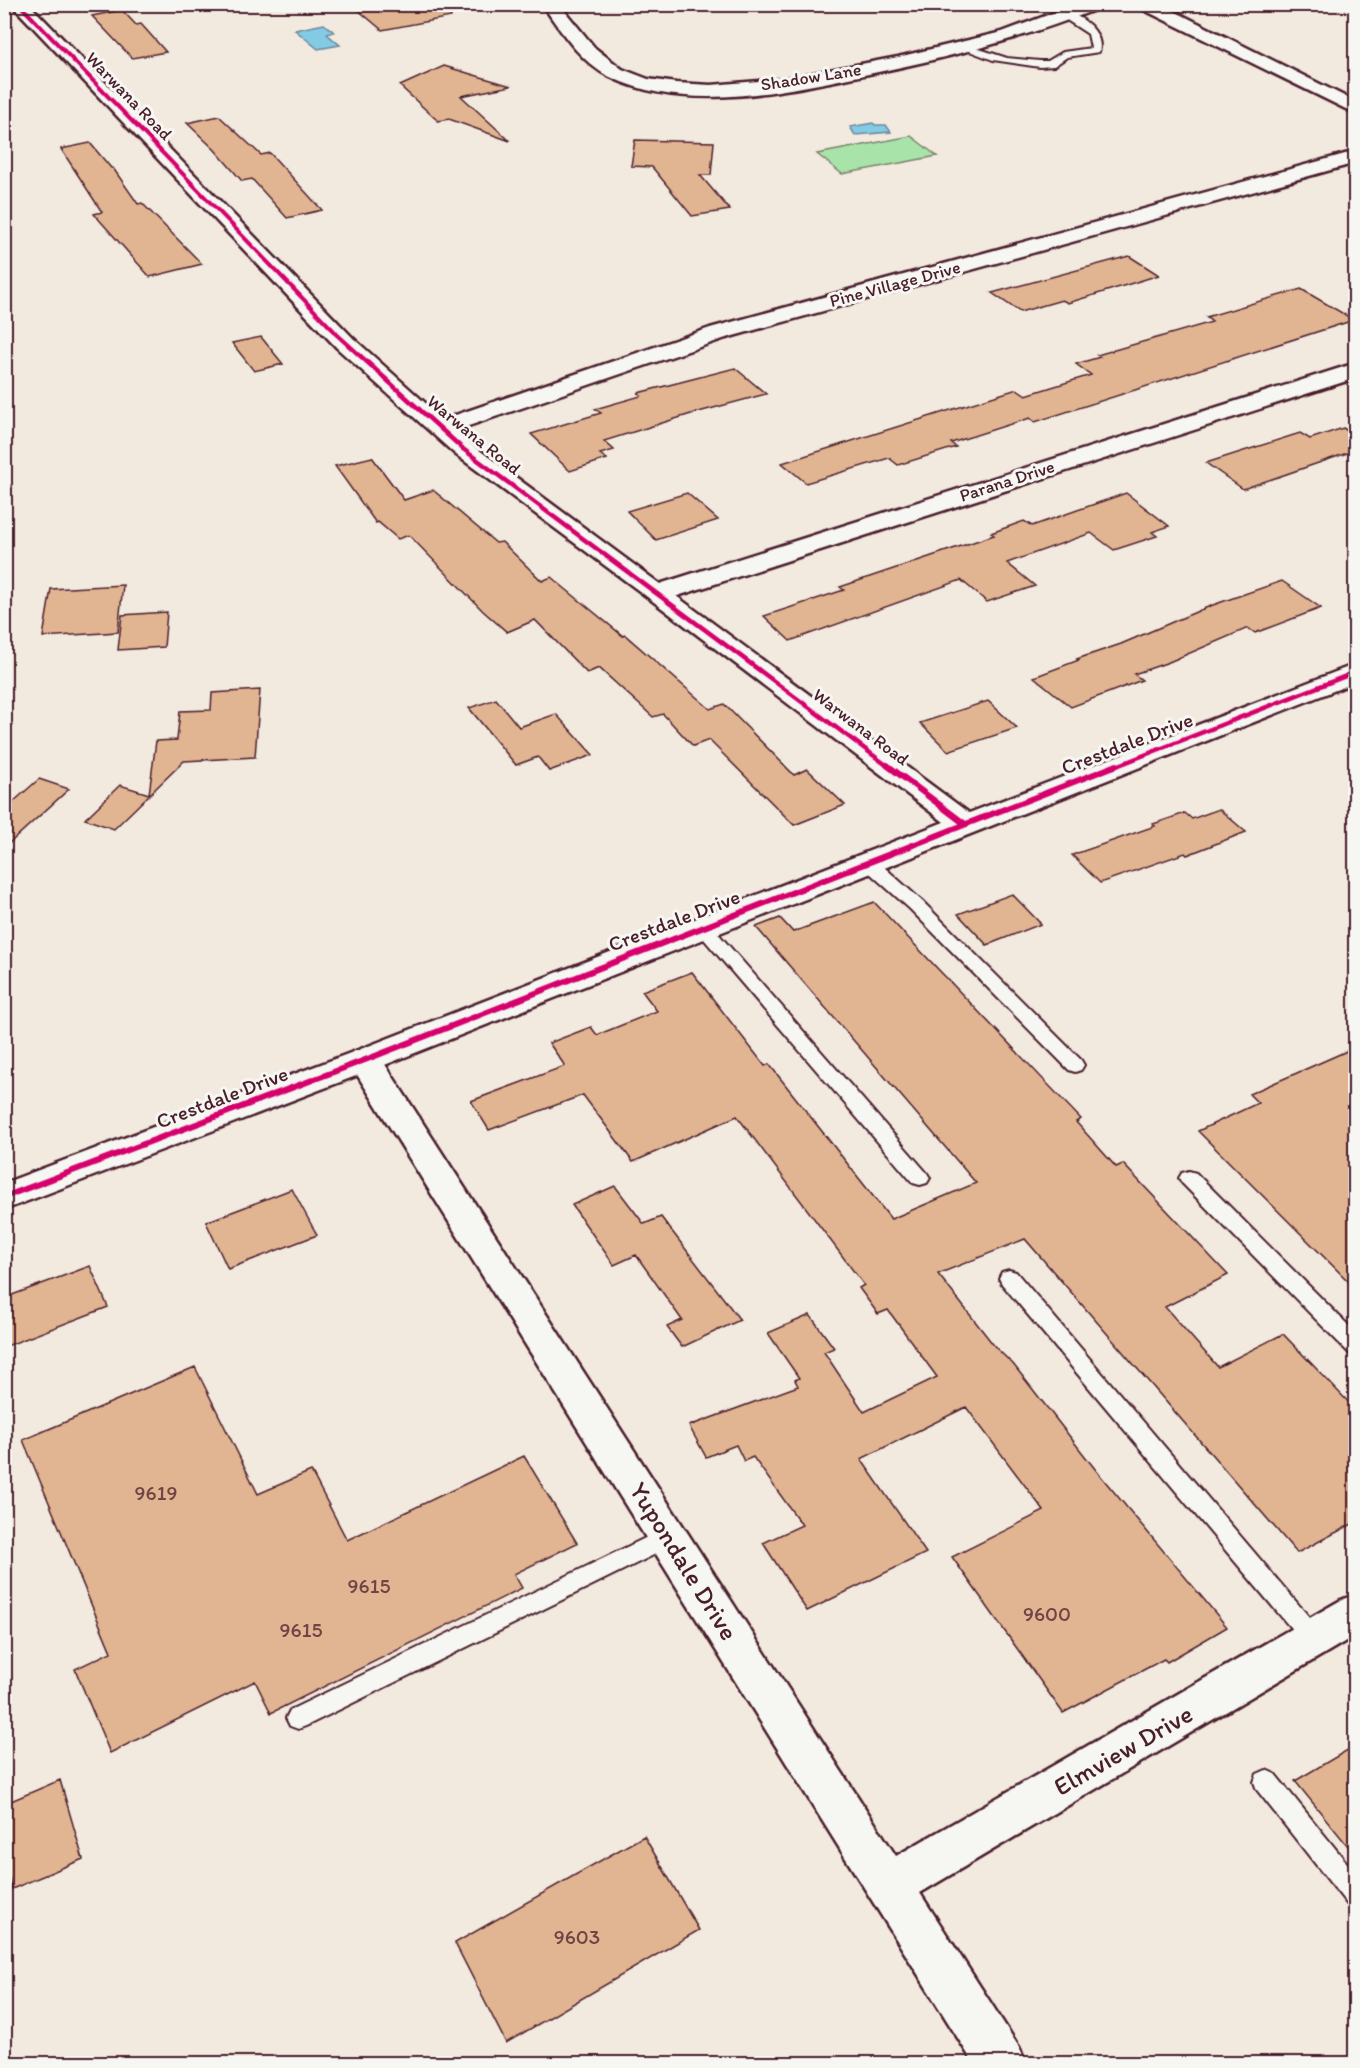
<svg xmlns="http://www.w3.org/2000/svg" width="1360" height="2068" font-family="Itim,sans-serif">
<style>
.green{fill:#a8e4aa;stroke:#79826a;stroke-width:1.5}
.water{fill:#83cae4;stroke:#6c869a;stroke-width:1.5}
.building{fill:#e1b492;stroke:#4a1f2b;stroke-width:1.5}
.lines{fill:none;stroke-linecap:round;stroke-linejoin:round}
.service-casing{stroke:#4a1f2b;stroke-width:4}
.minor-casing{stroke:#4a1f2b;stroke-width:5}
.tertiary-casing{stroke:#4a1f2b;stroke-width:5}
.service{fill:#f6f6f2;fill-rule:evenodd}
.minor{fill:#f6f6f2;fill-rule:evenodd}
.tertiary{fill:#f6f6f2;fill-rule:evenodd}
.cycleway-far2-casing{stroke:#f6f6f2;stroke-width:6}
.cycleway-far1-casing{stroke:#f6f6f2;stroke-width:8}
.cycleway-casing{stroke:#f6f6f2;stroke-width:10}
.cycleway-far2{stroke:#d6006c;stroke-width:4}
.cycleway-far1{stroke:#d6006c;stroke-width:4.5}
.cycleway{stroke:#d6006c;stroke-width:6}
.labels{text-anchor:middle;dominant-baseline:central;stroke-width:6;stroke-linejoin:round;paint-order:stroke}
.far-street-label{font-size:18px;fill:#4a1f2b;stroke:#f6f6f2}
.street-label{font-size:21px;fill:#4a1f2b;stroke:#f6f6f2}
.near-number-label{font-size:21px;fill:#704445}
.near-street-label{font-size:26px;fill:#4a1f2b;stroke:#f6f6f2}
</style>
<rect width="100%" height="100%" fill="#f2e9df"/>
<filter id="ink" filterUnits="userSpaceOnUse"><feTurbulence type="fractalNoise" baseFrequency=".0167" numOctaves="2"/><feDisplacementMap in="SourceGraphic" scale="12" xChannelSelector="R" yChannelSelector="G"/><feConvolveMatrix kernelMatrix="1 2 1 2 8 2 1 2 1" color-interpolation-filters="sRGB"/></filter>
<g filter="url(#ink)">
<!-- green -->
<path class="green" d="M911 136 937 156 842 174 817 154Z"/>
<!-- water -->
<path class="water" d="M324 24 334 32 327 34 340 45 318 49 295 30Z
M873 123 875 125H886L891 132 855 135 850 127Z"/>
<!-- building -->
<path class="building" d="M351 4H449L451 17 382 30Z
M122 10 136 25 141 24 166 52 132 58 92 16Z
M444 66 511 86 461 96 510 141 449 119 438 121 400 86Z
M219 116 261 155 270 153 322 210 287 218 252 179 242 181 215 150 187 123Z
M635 140 714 142 711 175H700L730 210 692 216 652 167 631 166Z
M90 143 111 168H113L138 204 142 203 202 264 150 277 94 214 102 212 61 149Z
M1129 256 1159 275 1068 303 1062 300 1020 312 992 293Z
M1301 289 1354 320 1035 422 1030 418 951 443 956 447 898 465 889 458 806 483 782 463 1017 389 1026 395 1091 375 1076 364 1100 357 1097 355 1212 322 1206 317Z
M261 337 283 364 254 371 232 343Z
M735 368 766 394 691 414 604 441 614 450 600 454 607 459 570 471 531 434 601 413 595 409 641 396 638 393Z
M1343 428 1356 436V450L1243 489 1206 463 1300 433 1310 439Z
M372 457 404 500 433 490 496 543 502 542 542 581 551 577 623 636 625 635 710 709 724 704 794 775 807 769 845 805 794 825 709 740 693 746 663 714 653 717 599 668 587 673 535 620 507 632 483 611 409 535 398 539 378 522 376 523 335 466Z
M687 493 718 520 656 540 627 511Z
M1126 493 1169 526 1152 532 1157 536 1114 550 1091 533 1007 563 1035 586 987 602 961 580 790 641 764 616 844 590 840 587 994 535 991 533 1024 521 1032 526Z
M1282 581 1321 608 1255 633 1248 628 1169 662 1134 674 1142 680 1071 707 1034 677 1079 660 1077 659 1121 644 1210 606Z
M123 585 118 632 43 637 51 589Z
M167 612 164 647 118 650 122 615Z
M260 690 255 757 184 761 114 829 85 819 120 785 149 794 156 741 177 740 180 711 211 710 212 693Z
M496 699 519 727 556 714 593 755 549 771 538 757 516 765 469 708Z
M988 701 1017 728 948 751 920 723Z
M39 779 69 789 4 848V810Z
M1219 809 1246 832 1187 855 1185 853 1100 883 1072 855 1155 826 1153 824 1185 813 1192 819Z
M1012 894 1041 924 987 945 958 914Z
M874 902 1081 1119 1076 1122 1116 1167 1123 1164 1228 1275 1165 1307 1218 1367 1283 1334 1356 1410V1522L1297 1553 1025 1239 938 1274 996 1348 1013 1364 1099 1474 1227 1627 1167 1662 1164 1659 1063 1713 952 1557 1044 1511 966 1407 861 1459 926 1553 807 1611 763 1543 802 1525 753 1457 744 1461 736 1445 706 1457 689 1426 798 1386 795 1380 799 1378 768 1333 810 1315 834 1348 824 1352 864 1412 937 1377 888 1310 878 1314 859 1288 864 1285 737 1116 633 1162 583 1095 489 1130 471 1101 565 1066 549 1043 591 1027 597 1035 657 1011 642 991 692 972 765 1066 769 1064 891 1219 976 1183 756 927 780 918 793 932Z
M1356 1047V1289L1198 1131 1258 1103 1249 1094Z
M615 1186 644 1224 661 1217 740 1320 682 1347 667 1327 682 1320 636 1255 614 1265 572 1205Z
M292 1189 317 1235 228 1269 206 1222Z
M90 1266 108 1307 4 1347V1298Z
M195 1367 258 1494 311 1471 347 1540 524 1456 577 1543 514 1574 522 1588 271 1713 255 1681 110 1753 75 1669 111 1652 23 1440Z
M1356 1745V1856L1295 1781Z
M60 1780 83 1859 12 1889 4 1860V1804Z
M644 1836 699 1930 506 2043 455 1943Z"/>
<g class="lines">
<defs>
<path id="service" d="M1062 13C1080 12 1105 33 1099 52L1067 57 1054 66 1040 67 993 60 959 47 964 44 1007 58 1040 61H1048L1063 52 1091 48 1088 34 1062 17Z
M868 857 874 858 922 901 1081 1060 1084 1065 1081 1070 1075 1072 1069 1070 910 909 862 866 860 862 862 858Z
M703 921 709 923 927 1173 930 1178 927 1183 920 1185 913 1183 697 931 694 927 697 923Z
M1189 1171 1196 1173 1356 1333V1355L1349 1353 1182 1183 1179 1178 1182 1173Z
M1009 1270 1016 1272 1321 1631 1325 1638 1321 1645 1313 1648 1305 1645 1002 1284 999 1278 1002 1272Z
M668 1527 676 1530 679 1537 676 1544 306 1726 298 1729 290 1726 286 1718 290 1710Z
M1266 1770 1275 1774 1356 1874V1907L1347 1904 1257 1790 1254 1782 1257 1774Z"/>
<path id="minor" d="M542 4H559L595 48 622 69 648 79 676 83 711 85 782 79 898 57 1002 32 1077 4H1102L1100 8C1021 39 948 58 864 75 784 91 687 114 610 77 581 63 560 30 542 4Z
M1138 4H1160L1356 102V114L1140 8Z
M1356 151V163L726 338 448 433 440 435 432 433 428 428 432 423 710 328Z
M1356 363V378L668 599 659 601 650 599 646 593 650 587Z
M365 1048 377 1052 896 1856 1341 1600 1356 1594V1635L920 1893 1019 2047 1026 2064H974L353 1068 348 1060 353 1052Z"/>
<path id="tertiary" d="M11 4H29L353 338 471 444 969 813 1356 664V682L377 1068 4 1210V1183L353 1052 944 822 650 599 455 454 337 348Z"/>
</defs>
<!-- service casing -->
<use href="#service" class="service-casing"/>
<!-- minor casing -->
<use href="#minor" class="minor-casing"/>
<!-- tertiary casing -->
<use href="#tertiary" class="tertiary-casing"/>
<!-- service -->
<use href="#service" class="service"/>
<!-- minor -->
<use href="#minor" class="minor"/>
<!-- tertiary -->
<use href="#tertiary" class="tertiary"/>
<defs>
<path id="cycleway-far2" d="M19 4 336 333"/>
<path id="cycleway-far1" d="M334 332 463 449 889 767
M1114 767 1356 672"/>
<path id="cycleway" d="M887 765 965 824
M4 1197 365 1060 1117 765"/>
</defs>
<!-- cycleway-far2 casing -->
<use href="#cycleway-far2" class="cycleway-far2-casing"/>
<!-- cycleway-far1 casing -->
<use href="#cycleway-far1" class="cycleway-far1-casing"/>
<!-- cycleway casing -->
<use href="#cycleway" class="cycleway-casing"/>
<!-- cycleway-far2 -->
<use href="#cycleway-far2" class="cycleway-far2"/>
<!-- cycleway-far1 -->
<use href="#cycleway-far1" class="cycleway-far1"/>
<!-- cycleway -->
<use href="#cycleway" class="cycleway"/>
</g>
</g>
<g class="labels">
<!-- far-street labels -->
<g class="far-street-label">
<text transform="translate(811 77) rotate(-9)">Shadow Lane</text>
<text transform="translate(129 96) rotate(46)">Warwana Road</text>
<text transform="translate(895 284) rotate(-15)">Pine Village Drive</text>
<text transform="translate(474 435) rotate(39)">Warwana Road</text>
<text transform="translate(1007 481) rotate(-18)">Parana Drive</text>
<text transform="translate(861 727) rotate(37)">Warwana Road</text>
</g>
<!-- street labels -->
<g class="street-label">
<text transform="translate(1127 743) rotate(-21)">Crestdale Drive</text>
<text transform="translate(674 920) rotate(-21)">Crestdale Drive</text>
<text transform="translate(222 1097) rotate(-21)">Crestdale Drive</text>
</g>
<!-- near-number labels -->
<g class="near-number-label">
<text x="156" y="1492">9619</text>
<text x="369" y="1585">9615</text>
<text x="1047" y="1613">9600</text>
<text x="301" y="1629">9615</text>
<text x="577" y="1936">9603</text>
</g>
<!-- near-street labels -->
<g class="near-street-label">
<text transform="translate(684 1561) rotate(58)">Yupondale Drive</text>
<text transform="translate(1123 1750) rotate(-30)">Elmview Drive</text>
</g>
</g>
<!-- margin -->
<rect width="1360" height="2068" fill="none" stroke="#f6f6f2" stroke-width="24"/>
<rect x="12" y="12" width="1336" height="2044" fill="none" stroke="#4a1f2b" stroke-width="2" filter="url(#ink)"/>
</svg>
